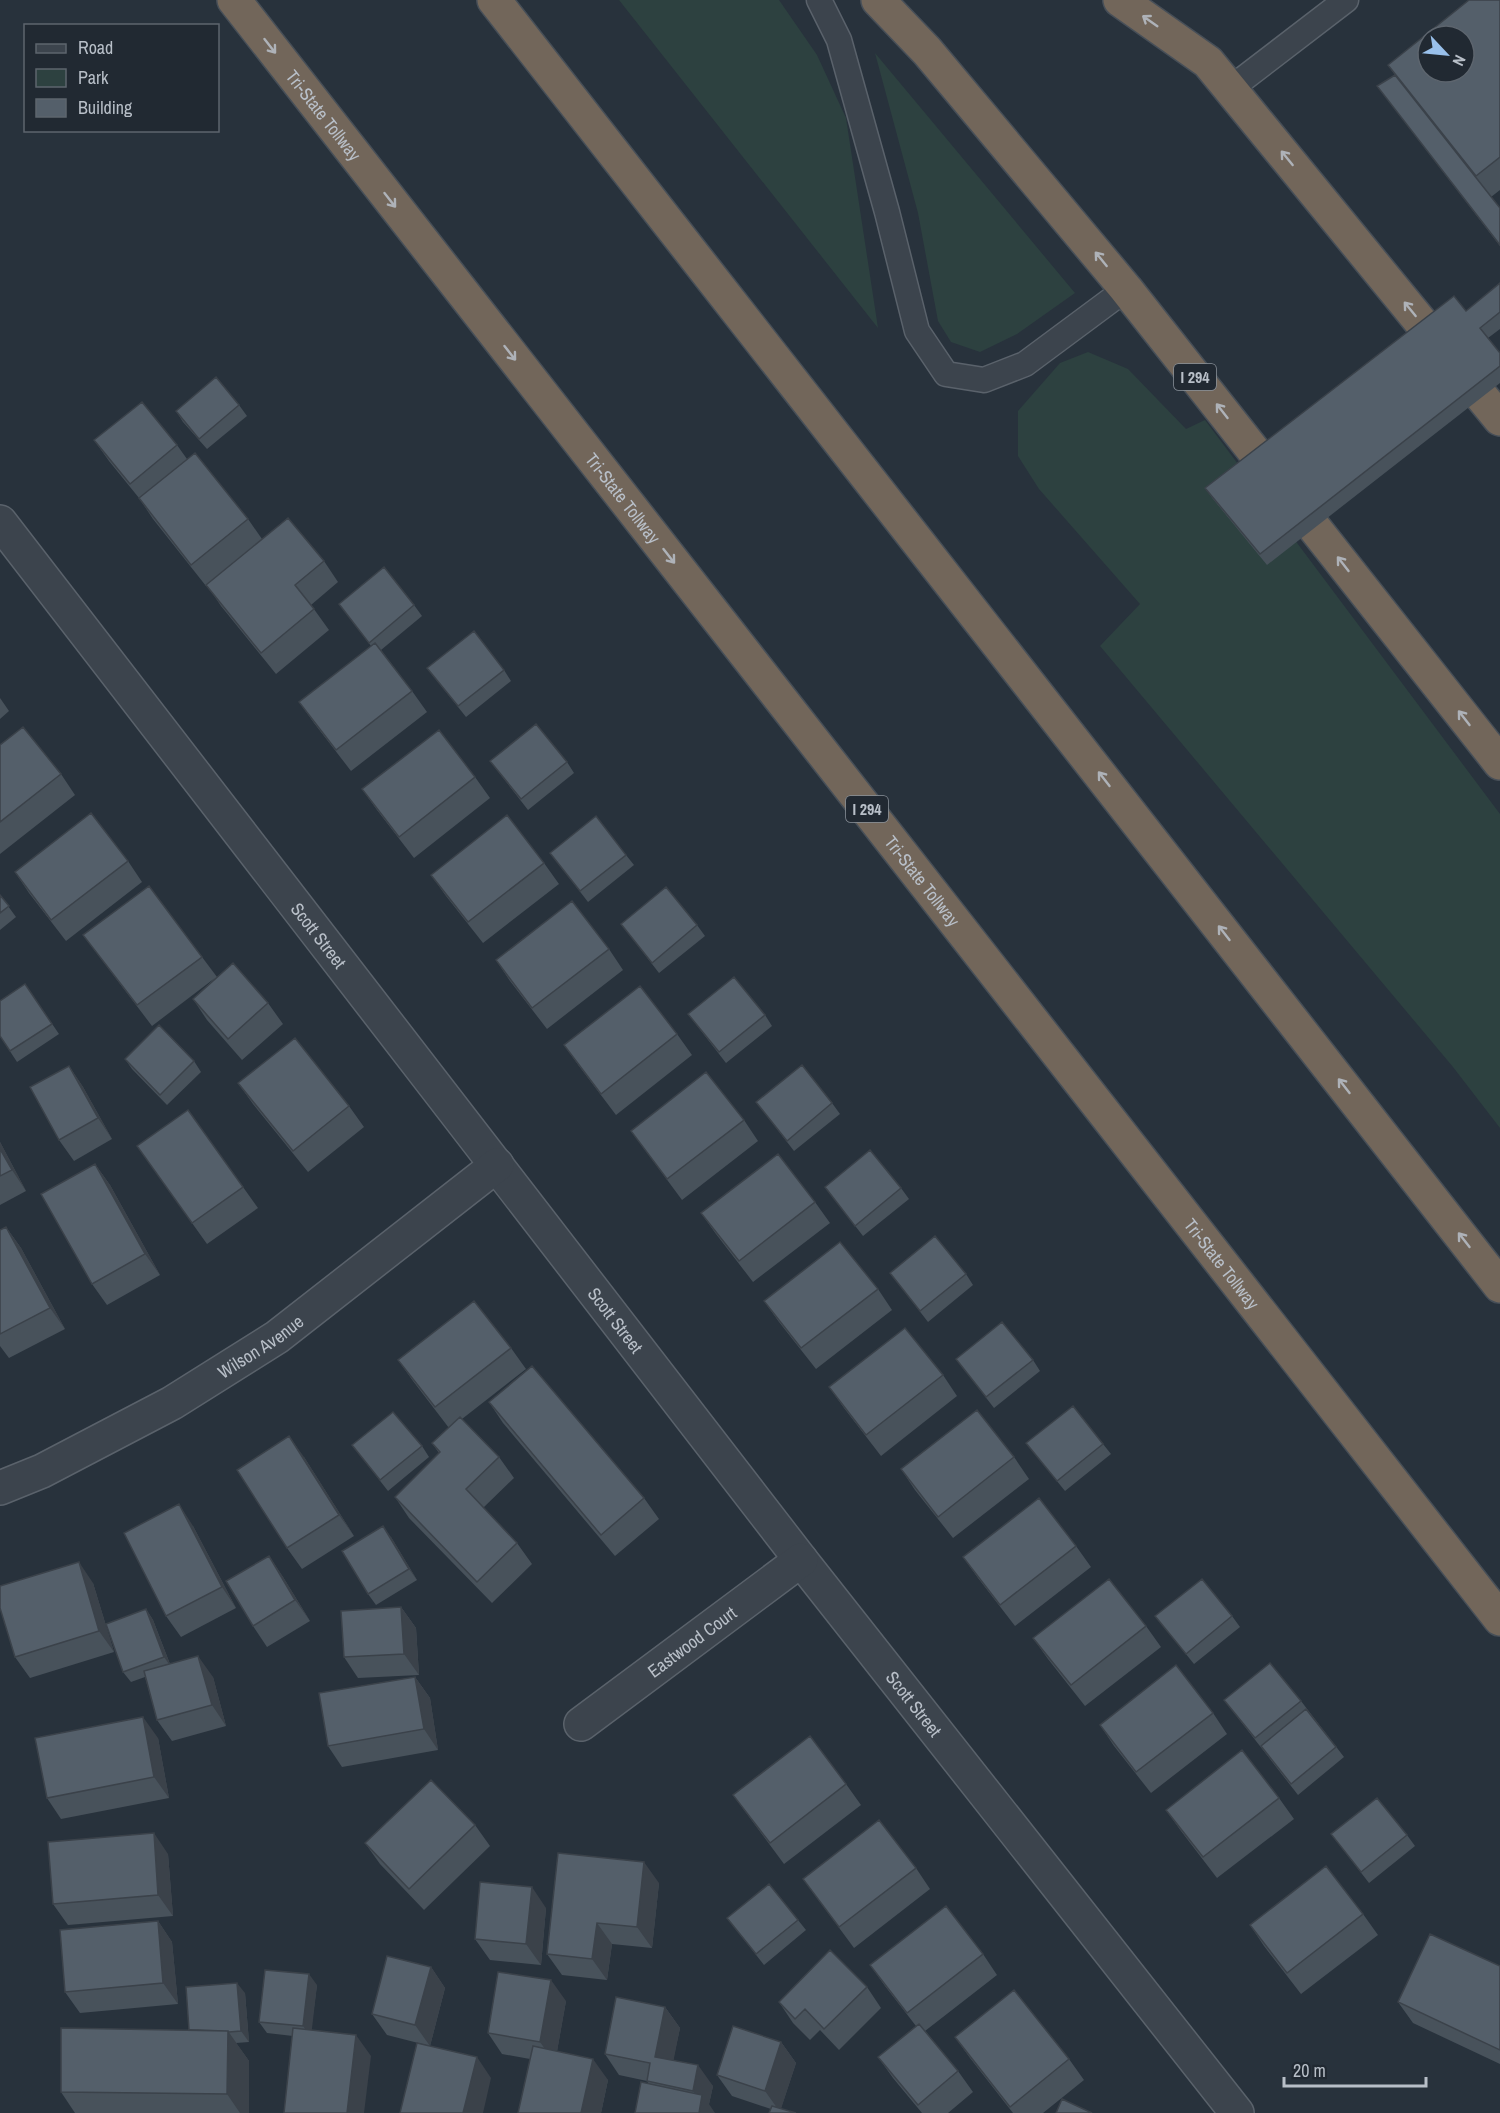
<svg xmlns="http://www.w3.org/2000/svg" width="1500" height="2113" font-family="'Archivo Narrow',sans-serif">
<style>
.green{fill:#2d4140}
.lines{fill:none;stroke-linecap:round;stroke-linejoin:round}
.lane-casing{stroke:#5a626b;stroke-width:27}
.street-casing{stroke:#5a626b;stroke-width:36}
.highway-casing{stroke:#474f58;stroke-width:36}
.lane{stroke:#3c444d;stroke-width:24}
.street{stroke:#3c444d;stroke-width:33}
.highway{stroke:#72665a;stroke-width:33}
.wall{fill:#48525b}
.shaded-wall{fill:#3b424a}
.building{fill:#545f6a;stroke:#3b424a;stroke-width:1.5;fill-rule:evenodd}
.oneway{stroke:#aeb2b8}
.labels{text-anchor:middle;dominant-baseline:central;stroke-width:6;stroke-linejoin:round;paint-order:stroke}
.shield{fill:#212932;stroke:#8b929b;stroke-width:1.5}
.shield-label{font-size:16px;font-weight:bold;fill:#b8bfc8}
.street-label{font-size:18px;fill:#b8bfc8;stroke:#212932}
</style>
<rect width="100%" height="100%" fill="#28323c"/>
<!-- green -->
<path class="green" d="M619 0H779L817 55 846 118 878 328Z
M875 53 1075 293 1017 334 980 352 951 342 938 321 918 213Z
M1088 352 1128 369 1186 429 1205 420 1500 814V1128L1453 1067 1100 646 1140 604 1039 489 1018 456V411L1060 363Z"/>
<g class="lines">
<defs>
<path id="lane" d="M819 0 839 40 887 212 917 331 946 374 984 380 1025 364 1126 289
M1230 89 1346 0"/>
<g id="street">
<path id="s1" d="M0 522 801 1560 1237 2113"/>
<path id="s2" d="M0 1488 42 1471 172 1403 277 1337 497 1165"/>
<path id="s3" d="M581 1724 801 1560"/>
</g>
<g id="highway">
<path id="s4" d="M234 0 1500 1619"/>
<path d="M494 0 1500 1286"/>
<path d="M878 0 927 51 1126 289 1500 763"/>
<path d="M1120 0 1208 62 1500 419"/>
</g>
</defs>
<!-- lane casing -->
<use href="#lane" class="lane-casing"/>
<!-- street casing -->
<use href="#street" class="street-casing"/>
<!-- highway casing -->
<use href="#highway" class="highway-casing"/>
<!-- lane -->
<use href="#lane" class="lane"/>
<!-- street -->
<use href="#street" class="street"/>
<!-- highway -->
<use href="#highway" class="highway"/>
</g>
<!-- wall -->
<path class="wall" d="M1500 0V190L1491 197 1500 208V246L1377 86 1395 75 1388 65Z
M1500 283V329L1488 338 1500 353V383L1267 565 1213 499 1205 488 1466 311Z
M239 405 247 416 207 449 183 422 176 411Z
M94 440 177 445 187 459 248 519 262 539 324 561 338 582 311 605 329 630 276 674 221 606 207 585 206 586 153 519 139 498 109 461Z
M339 604 414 605 422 616 381 650 412 691 427 712 351 771 314 723 299 702 371 646Z
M427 668 504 670 511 681 466 717Z
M0 698 9 711 0 719Z
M0 745 61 774 75 795 0 854Z
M490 761 567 762 574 773 528 810Z
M475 777 490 798 414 858 377 810 362 789Z
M550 853 626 855 634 865 588 902Z
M128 861 142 882 66 941 29 893 15 872Z
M544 863 559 884 483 943 446 896 431 875Z
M0 895 16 917 0 930Z
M621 924 697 925 705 936 659 973Z
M83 935 202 957 217 977 268 1003 283 1024 242 1060 207 1020 193 999 215 978 152 1026Z
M609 949 623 970 547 1029 510 981 496 960Z
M25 984 59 1034 17 1062 0 1036Z
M688 1014 765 1015 772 1026 726 1063Z
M677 1034 692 1055 616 1115 579 1066 564 1045Z
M125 1059 194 1061 201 1072 167 1105 132 1069Z
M69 1066 83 1087 112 1139 74 1161 59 1140Z
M238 1083 349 1106 364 1127 308 1172 253 1104Z
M756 1102 832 1103 840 1114 794 1151Z
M188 1110 258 1208 207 1244 137 1146Z
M744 1120 758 1141 682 1200 631 1131Z
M0 1142 26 1191 0 1205Z
M95 1164 110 1185 160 1275 107 1305 92 1284Z
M825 1187 901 1188 909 1199 863 1236Z
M815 1202 830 1223 753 1282 716 1234 701 1213Z
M6 1227 21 1248 65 1329 9 1358 0 1346V1230Z
M890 1273 966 1274 973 1285 928 1322Z
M878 1289 892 1310 816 1369 779 1322 764 1301Z
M511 1348 526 1369 462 1419 499 1457 514 1478 483 1508 517 1543 532 1564 492 1603 409 1518 395 1497 439 1453 432 1443 449 1428 413 1381 398 1360Z
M956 1359 1033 1360 1040 1371 994 1408Z
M943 1375 957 1396 881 1456 844 1408 829 1387Z
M489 1402 644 1498 659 1519 615 1556 503 1423Z
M1026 1443 1103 1444 1111 1454 1065 1491Z
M352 1445 422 1446 429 1457 388 1491Z
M304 1457 354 1536 302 1569 287 1548Z
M1014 1457 1029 1479 953 1538 915 1490 901 1469Z
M193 1526 236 1608 181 1637 166 1616Z
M391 1537 417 1580 376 1605 368 1594Z
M1076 1546 1091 1567 1015 1626 978 1578 963 1557Z
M269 1556 283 1577 310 1621 267 1647 253 1626Z
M93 1583 114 1652 30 1678 15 1657Z
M401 1607 416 1628 419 1675 358 1678 344 1657Z
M146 1609 153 1620 170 1664 213 1677 226 1726 172 1741 157 1720 145 1677 131 1682 123 1672Z
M1155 1616H1232L1240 1627 1194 1664Z
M1146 1626 1161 1647 1085 1706 1048 1659 1033 1638Z
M415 1677 430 1698 438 1750 342 1767 328 1746Z
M1224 1700 1301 1701 1344 1757 1298 1795Z
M1213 1713 1227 1734 1151 1793 1114 1746 1100 1725Z
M158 1738 169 1798 61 1819 47 1798Z
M846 1784 861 1805 784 1864 733 1795Z
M1279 1798 1294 1819 1217 1878 1181 1831 1166 1810Z
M475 1825 490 1846 424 1910 380 1864 365 1843Z
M1331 1834 1407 1835 1415 1846 1369 1883Z
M168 1854 173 1916 68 1925 53 1904Z
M916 1868 930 1889 854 1948 803 1879Z
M659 1883 652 1948 612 1944 607 1980 562 1975 547 1954Z
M546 1908 541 1965 490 1960 475 1939Z
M1363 1914 1378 1935 1301 1994 1264 1946 1250 1925Z
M727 1918 798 1920 806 1930 764 1965Z
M158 1921 172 1942 178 2004 80 2013 65 1992Z
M983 1954 997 1975 925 2031 958 2071 973 2092 948 2113H922L893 2078 878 2057 916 2026 885 1986 870 1965Z
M1500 1966V2064L1413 2023 1398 2002Z
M431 1967 445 1988 430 2046 387 2035 372 2014Z
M317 1985 311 2030 371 2056 293 2036 267 2033 259 2022Z
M867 1987 881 2008 839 2050 820 2030 810 2040 793 2023 779 2002Z
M245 1993 249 2042 236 2043 249 2061V2113H75L61 2092 189 2030Z
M566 2001 557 2051 608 2080 601 2113H518L530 2059 502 2054 488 2033Z
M665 2007 680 2028 673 2060 713 2086 709 2104 649 2084 647 2081 619 2075 605 2054Z
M955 2037 1069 2059 1084 2080 1043 2113H1013L970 2058Z
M781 2042 796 2063 781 2108 771 2109 732 2096 717 2075Z"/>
<!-- shaded-wall -->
<path class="shaded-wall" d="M69 1066 83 1087 112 1139 98 1118Z
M0 1142 26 1191 12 1170 0 1149Z
M95 1164 110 1185 160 1275 145 1254Z
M6 1227 21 1248 65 1329 50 1308Z
M289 1436 304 1457 354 1536 339 1515Z
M179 1504 193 1526 236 1608 222 1587Z
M383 1526 391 1537 417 1580 409 1569Z
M269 1556 283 1577 310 1621 295 1600Z
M79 1562 93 1583 114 1652 99 1631Z
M401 1607 416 1628 419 1675 404 1654Z
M146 1609 153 1620 171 1667 164 1657Z
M198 1656 213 1677 226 1726 212 1705Z
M415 1677 430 1698 438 1750 424 1729Z
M143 1717 158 1738 169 1798 154 1777Z
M154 1833 168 1854 173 1916 158 1895Z
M644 1862 659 1883 652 1948 637 1927Z
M532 1887 546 1908 541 1965 526 1944Z
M158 1921 172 1942 178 2004 163 1983Z
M597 1923 612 1944 607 1980 592 1959Z
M431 1967 445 1988 430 2046 415 2025Z
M309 1974 317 1985 311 2037 303 2026Z
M551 1980 566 2001 555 2063 540 2042Z
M237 1983 245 1993 249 2042 241 2031Z
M665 2007 680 2028 670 2078 655 2057Z
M228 2031 249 2061V2113H240L227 2094Z
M356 2035 371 2056 364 2113H347Z
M781 2042 796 2063 780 2112 765 2091Z
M477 2057 491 2078 483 2113H463Z
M593 2059 608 2080 601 2113H581Z
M698 2065 713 2086 709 2104 715 2113H699L701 2102 693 2091Z"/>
<!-- building -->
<path class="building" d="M1469 0H1500V157L1476 176 1388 65ZM1428 36H1464V72H1428Z
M1395 75 1500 208V245L1377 86Z
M1500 283V312L1480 328 1500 353V366L1260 554 1205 488 1454 296 1466 311Z
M216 377 239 405 199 439 176 411Z
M142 402 177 445 130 484 94 440Z
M195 453 248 519 191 565 139 498Z
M288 518 324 561 295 585 314 609 261 653 206 585Z
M384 567 414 605 369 643 339 604Z
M474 631 504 670 458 706 427 668Z
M375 643 412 691 336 750 299 702Z
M536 724 567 762 521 799 490 761Z
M23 727 61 774 0 822V745Z
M439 730 475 777 399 837 362 789Z
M91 813 128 861 51 920 15 872Z
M507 815 544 863 468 922 431 875Z
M596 816 626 855 580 891 550 853Z
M149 886 202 957 137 1005 83 935Z
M666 887 697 925 652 963 621 924Z
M0 895 9 906 0 913Z
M572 901 609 949 532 1008 496 960Z
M233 963 268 1003 228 1039 193 999Z
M734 977 765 1015 719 1052 688 1014Z
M25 984 52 1024 10 1051 0 1036V1001Z
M640 986 677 1034 601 1094 564 1045Z
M159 1025 194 1061 160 1095 125 1059Z
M295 1038 349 1106 293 1151 238 1083Z
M802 1065 832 1103 787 1141 756 1102Z
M69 1066 98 1118 59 1140 30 1087Z
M706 1072 744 1120 667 1179 631 1131Z
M188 1110 243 1187 192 1223 137 1146Z
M0 1149 12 1170 0 1176Z
M870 1150 901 1188 855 1226 825 1187Z
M778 1154 815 1202 739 1261 701 1213Z
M95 1164 145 1254 92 1284 41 1194Z
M6 1227 50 1308 0 1334V1230Z
M935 1236 966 1274 920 1311 890 1273Z
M840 1242 878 1289 801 1348 764 1301Z
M474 1301 511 1348 435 1407 398 1360Z
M1002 1322 1033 1360 986 1397 956 1359Z
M905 1328 943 1375 866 1435 829 1387Z
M532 1366 644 1498 601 1535 489 1402Z
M1073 1406 1103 1444 1057 1481 1026 1443Z
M977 1410 1014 1457 938 1517 901 1469Z
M393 1412 422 1446 380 1480 352 1445Z
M460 1417 499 1457 466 1489 517 1543 477 1582 395 1497 440 1452 432 1443Z
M289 1436 339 1515 287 1548 237 1470Z
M1039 1498 1076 1546 1000 1605 963 1557Z
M179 1504 222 1587 166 1616 124 1533Z
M383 1526 409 1569 368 1594 342 1551Z
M269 1556 295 1600 253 1626 226 1581Z
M79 1562 99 1631 15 1657 0 1608V1586Z
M1109 1579 1146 1626 1071 1685 1033 1638Z
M1202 1579 1232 1616 1186 1654 1155 1616Z
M401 1607 404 1654 344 1657 341 1611Z
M146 1609 164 1657 123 1672 106 1624Z
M198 1656 212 1705 157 1720 144 1671Z
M1270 1663 1301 1701 1255 1738 1224 1700Z
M1176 1665 1213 1713 1136 1772 1100 1725Z
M415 1677 424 1729 328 1746 319 1693Z
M1306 1709 1336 1747 1291 1784 1261 1746Z
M143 1717 154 1777 47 1798 35 1738Z
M810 1736 846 1784 770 1843 733 1795Z
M1242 1750 1279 1798 1203 1857 1166 1810Z
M431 1780 475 1825 409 1889 365 1843Z
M1377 1798 1407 1835 1361 1872 1331 1834Z
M879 1820 916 1868 839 1927 803 1879Z
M154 1833 158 1895 53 1904 48 1842Z
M558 1853 644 1862 637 1927 597 1923 592 1959 547 1954Z
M1326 1866 1363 1914 1287 1973 1250 1925Z
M480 1882 532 1887 526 1944 475 1939Z
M769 1884 798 1920 756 1954 727 1918Z
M946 1906 983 1954 907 2013 870 1965Z
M158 1921 163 1983 65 1992 60 1930Z
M1430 1934 1500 1966V2050L1398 2002Z
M830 1950 867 1987 824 2029 805 2009 795 2019 779 2002Z
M387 1956 431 1967 415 2025 372 2014Z
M265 1970 309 1974 303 2026 259 2022Z
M498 1972 551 1980 540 2042 488 2033Z
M237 1983 241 2031 229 2032 228 2031 189 2030 186 1987Z
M1014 1990 1069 2059 1010 2107 955 2037Z
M616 1997 665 2007 655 2057 698 2065 693 2091 647 2081 650 2063 605 2054Z
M919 2024 958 2071 918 2105 878 2057Z
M733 2026 781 2042 765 2091 717 2075Z
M61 2028 228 2031 227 2094 61 2092Z
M293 2028 356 2035 347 2113H284Z
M417 2043 477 2057 463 2113H400Z
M533 2046 593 2059 581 2113H518Z
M641 2082 702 2095 699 2113H635Z
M1062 2099 1092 2113H1056Z
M772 2106 796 2113H769Z"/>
<!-- one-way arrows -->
<defs><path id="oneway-shaft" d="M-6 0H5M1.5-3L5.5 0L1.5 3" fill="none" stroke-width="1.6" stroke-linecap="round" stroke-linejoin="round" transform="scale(1.5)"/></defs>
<g class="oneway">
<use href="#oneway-shaft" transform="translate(1150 21) rotate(-145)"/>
<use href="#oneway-shaft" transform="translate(270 46) rotate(52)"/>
<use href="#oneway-shaft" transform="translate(1287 158) rotate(-129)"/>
<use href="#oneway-shaft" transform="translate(390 200) rotate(52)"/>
<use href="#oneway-shaft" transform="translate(1101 259) rotate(-129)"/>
<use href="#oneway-shaft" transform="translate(1410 309) rotate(-129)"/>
<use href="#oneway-shaft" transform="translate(510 353) rotate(52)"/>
<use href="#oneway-shaft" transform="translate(1222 411) rotate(-128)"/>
<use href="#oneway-shaft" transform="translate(669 556) rotate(52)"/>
<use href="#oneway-shaft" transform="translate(1343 564) rotate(-128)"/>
<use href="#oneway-shaft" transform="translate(1464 718) rotate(-128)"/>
<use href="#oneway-shaft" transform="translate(1104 779) rotate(-128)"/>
<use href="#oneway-shaft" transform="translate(1224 933) rotate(-128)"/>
<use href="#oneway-shaft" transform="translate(1344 1086) rotate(-128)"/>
<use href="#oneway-shaft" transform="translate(1464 1240) rotate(-128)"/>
</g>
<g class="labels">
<!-- shield labels -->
<g class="shield">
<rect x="1174" y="364" width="42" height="26" rx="4.5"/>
<rect x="846" y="796" width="42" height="26" rx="4.5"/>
</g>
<g class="shield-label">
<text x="1195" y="377">I 294</text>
<text x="867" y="809">I 294</text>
</g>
<!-- street labels -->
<g class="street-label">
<text stroke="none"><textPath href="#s4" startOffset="146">Tri-State Tollway</textPath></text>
<text stroke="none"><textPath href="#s4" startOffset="632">Tri-State Tollway</textPath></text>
<text stroke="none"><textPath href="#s4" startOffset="1118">Tri-State Tollway</textPath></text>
<text stroke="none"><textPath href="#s1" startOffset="522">Scott Street</textPath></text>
<text stroke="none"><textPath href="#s4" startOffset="1604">Tri-State Tollway</textPath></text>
<text stroke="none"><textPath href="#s1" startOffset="1008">Scott Street</textPath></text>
<text stroke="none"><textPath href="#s2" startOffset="297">Wilson Avenue</textPath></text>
<text stroke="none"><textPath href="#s3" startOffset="138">Eastwood Court</textPath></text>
<text stroke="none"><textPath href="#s1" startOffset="1494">Scott Street</textPath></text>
</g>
</g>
<!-- legend -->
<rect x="24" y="24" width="195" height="108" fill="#212932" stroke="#5d656e" stroke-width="1.5"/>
<rect x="36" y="44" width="30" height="9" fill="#3c444d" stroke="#5d656e" stroke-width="1.5"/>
<text x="78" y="54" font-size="18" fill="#b8bfc8">Road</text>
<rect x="36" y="69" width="30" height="18" fill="#2d4140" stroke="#5d656e" stroke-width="1.5"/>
<text x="78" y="84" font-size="18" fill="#b8bfc8">Park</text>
<rect x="36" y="99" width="30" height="18" fill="#545f6a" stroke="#5d656e" stroke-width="1.5"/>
<text x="78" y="114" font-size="18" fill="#b8bfc8">Building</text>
<!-- north arrow -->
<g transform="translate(1446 54) rotate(116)"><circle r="28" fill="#212932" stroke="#5d656e" stroke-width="1.5"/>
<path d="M0-4.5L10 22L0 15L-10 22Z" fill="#99c0eb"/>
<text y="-9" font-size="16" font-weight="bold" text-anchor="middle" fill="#b8bfc8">N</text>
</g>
<!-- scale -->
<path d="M1284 2077v9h142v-9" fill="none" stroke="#b8bfc8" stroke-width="3"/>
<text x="1293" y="2077" font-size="18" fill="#b8bfc8" stroke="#212932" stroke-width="4.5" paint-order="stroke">20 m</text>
</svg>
